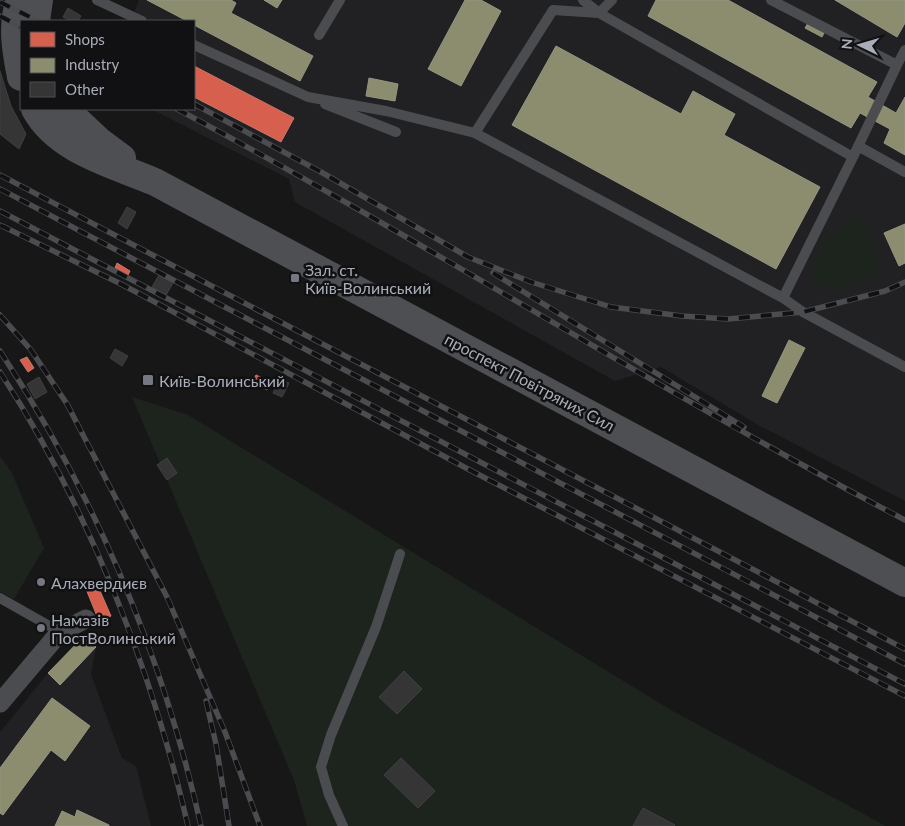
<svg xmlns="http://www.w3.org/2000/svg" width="905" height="826" font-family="Lato,sans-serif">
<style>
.built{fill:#212123}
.green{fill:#1d241e}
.shops{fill:#d6604d;stroke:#c8776d}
.industry{fill:#8c8c6e;stroke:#949684}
.building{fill:#353536;stroke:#3f4043}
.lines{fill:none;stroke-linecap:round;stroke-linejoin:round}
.service{stroke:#4b4c50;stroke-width:10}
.minor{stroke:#4b4c50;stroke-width:19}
.primary{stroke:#4d4f52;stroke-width:28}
.rail-casing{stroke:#4b4c4f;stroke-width:5.5}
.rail{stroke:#111113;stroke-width:4;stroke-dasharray:11;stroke-linecap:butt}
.poi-dot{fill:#757880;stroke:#111113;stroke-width:2}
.labels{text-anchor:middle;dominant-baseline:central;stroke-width:5;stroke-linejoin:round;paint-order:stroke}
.poi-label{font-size:16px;fill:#a8adb8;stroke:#111113;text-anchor:start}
.street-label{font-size:16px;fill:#a8adb8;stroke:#111113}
</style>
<rect width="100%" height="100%" fill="#171717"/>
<!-- built -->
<path class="built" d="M139 0H905V501L760 426 661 367 615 381 295 202 289 179 151 109H194V21H131Z
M84 636 96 647 91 674 122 758 136 766 151 826H0V732L48 673Z"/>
<!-- green -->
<path class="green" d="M851 218 869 227 879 270 841 291 811 281 821 240Z
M132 397 188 415 671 710 886 826H307L294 780Z
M0 456 12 473 44 548 14 599 0 592Z"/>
<!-- shops -->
<path class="shops" d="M194 66 294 118 281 142 194 97Z
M117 263 130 271 128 275 115 268Z
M27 357 34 368 28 372 20 360Z
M256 375 271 382 267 390 252 382Z
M97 584 111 616 99 621 86 589Z"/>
<!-- industry -->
<path class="industry" d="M147 0H231L236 3 231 13 313 56 300 81 194 25V21H187Z
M264 0H282L277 8Z
M465 0H481L501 11 461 86 428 69Z
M656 0H728L877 82 868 97 896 113 905 97V155L884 143 890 129 860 113 851 128 648 16Z
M835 0H905V23L897 37Z
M808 23 825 31 822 37 805 28Z
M556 46 681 114 693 91 735 114 724 135 820 187 776 269 512 125Z
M369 78 398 84 395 101 366 96Z
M905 224V263L899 266 884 233Z
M789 340 805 348 777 403 762 396Z
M84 636 96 647 60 685 48 673Z
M52 698 90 726 65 761 51 750 3 815 0 813V768Z
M77 810 109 825V826H55L62 811 75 817Z"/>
<!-- building -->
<path class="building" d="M68 8 81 16 78 21H71L63 17Z
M0 71 11 106 26 134 19 149 0 134Z
M127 207 136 212 127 229 118 223Z
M159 275 173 283 166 295 152 287Z
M115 349 128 356 122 366 110 358Z
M39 377 47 392 35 399 27 384Z
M280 379 289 383 282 397 273 393Z
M167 458 177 473 167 480 157 465Z
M404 671 422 689 397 714 379 697Z
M401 758 435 791 418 808 384 775Z
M643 808 675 825 674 826H633Z"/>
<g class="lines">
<!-- service -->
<path class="service" d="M97 0 142 21
M583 0 599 13 853 157 783 298 803 312 905 367
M771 0 897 65 905 50
M319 35 340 0
M194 45 308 97 386 111 475 133 553 10 599 13 612 0
M325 104 396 132
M475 133 783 298
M858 146 905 172
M853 157 897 65
M0 598 60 632
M343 826 329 795 321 767 331 735 376 627 400 554"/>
<!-- minor -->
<path class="minor" d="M0 703 60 632 86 619"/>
<!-- primary -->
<path class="primary" d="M20 0C11 26 16 51 21 77
M36 21 39 0
M35 109C58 151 113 164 155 182L905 583
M65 109 99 141 122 158"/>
<defs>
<path id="rail" d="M0 2 38 21
M0 16 21 27
M194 104 321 172 468 257 531 282 611 307 682 316 728 319 803 312 885 291 905 282
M177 109C423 240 658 391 905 520
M0 175 905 649
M0 189 905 664
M0 211 905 684
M0 225 121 284 466 468 905 696
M493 273 744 427
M0 315 31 350 67 404 167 597 225 732 260 826
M0 351C96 497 163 656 201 826
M0 372C88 507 152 669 188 826
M206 701 216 744 229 826"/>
</defs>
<!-- rail casing -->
<use href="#rail" class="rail-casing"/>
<!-- rail -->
<use href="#rail" class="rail"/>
</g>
<!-- markers -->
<g class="poi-dot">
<rect x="290" y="273" width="10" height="10" rx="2.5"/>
<rect x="142" y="374" width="12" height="12" rx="2.5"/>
<circle cx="41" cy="582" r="5"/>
<circle cx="41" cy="628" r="5"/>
</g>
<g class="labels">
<!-- poi labels -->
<g class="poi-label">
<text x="305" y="269">Зал. ст.<tspan x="305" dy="18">Київ-Волинський</tspan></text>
<text x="159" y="380">Київ-Волинський</text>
<text x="51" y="582">Алахвердиєв</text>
<text x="51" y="619">Намазів<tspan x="51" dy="18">ПостВолинський</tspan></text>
</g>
<!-- street labels -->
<g class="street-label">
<text transform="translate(530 382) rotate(28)">проспект Повітряних Сил</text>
</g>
</g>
<!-- legend -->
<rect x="20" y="20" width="175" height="90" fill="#111113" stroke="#4d4f55"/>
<rect x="30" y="32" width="25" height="15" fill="#d6604d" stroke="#4d4f55"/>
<text x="65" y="45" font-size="15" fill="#a8adb8">Shops</text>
<rect x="30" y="58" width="25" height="15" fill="#8c8c6e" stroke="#4d4f55"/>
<text x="65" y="70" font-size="15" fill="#a8adb8">Industry</text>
<rect x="30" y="82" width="25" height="15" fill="#353536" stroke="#4d4f55"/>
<text x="65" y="95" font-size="15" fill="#a8adb8">Other</text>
<!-- north arrow -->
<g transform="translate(860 45) rotate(275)" stroke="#111113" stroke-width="4" paint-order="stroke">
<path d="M0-4L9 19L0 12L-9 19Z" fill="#a8adb8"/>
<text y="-8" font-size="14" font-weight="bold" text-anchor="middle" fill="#a8adb8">N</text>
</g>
</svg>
